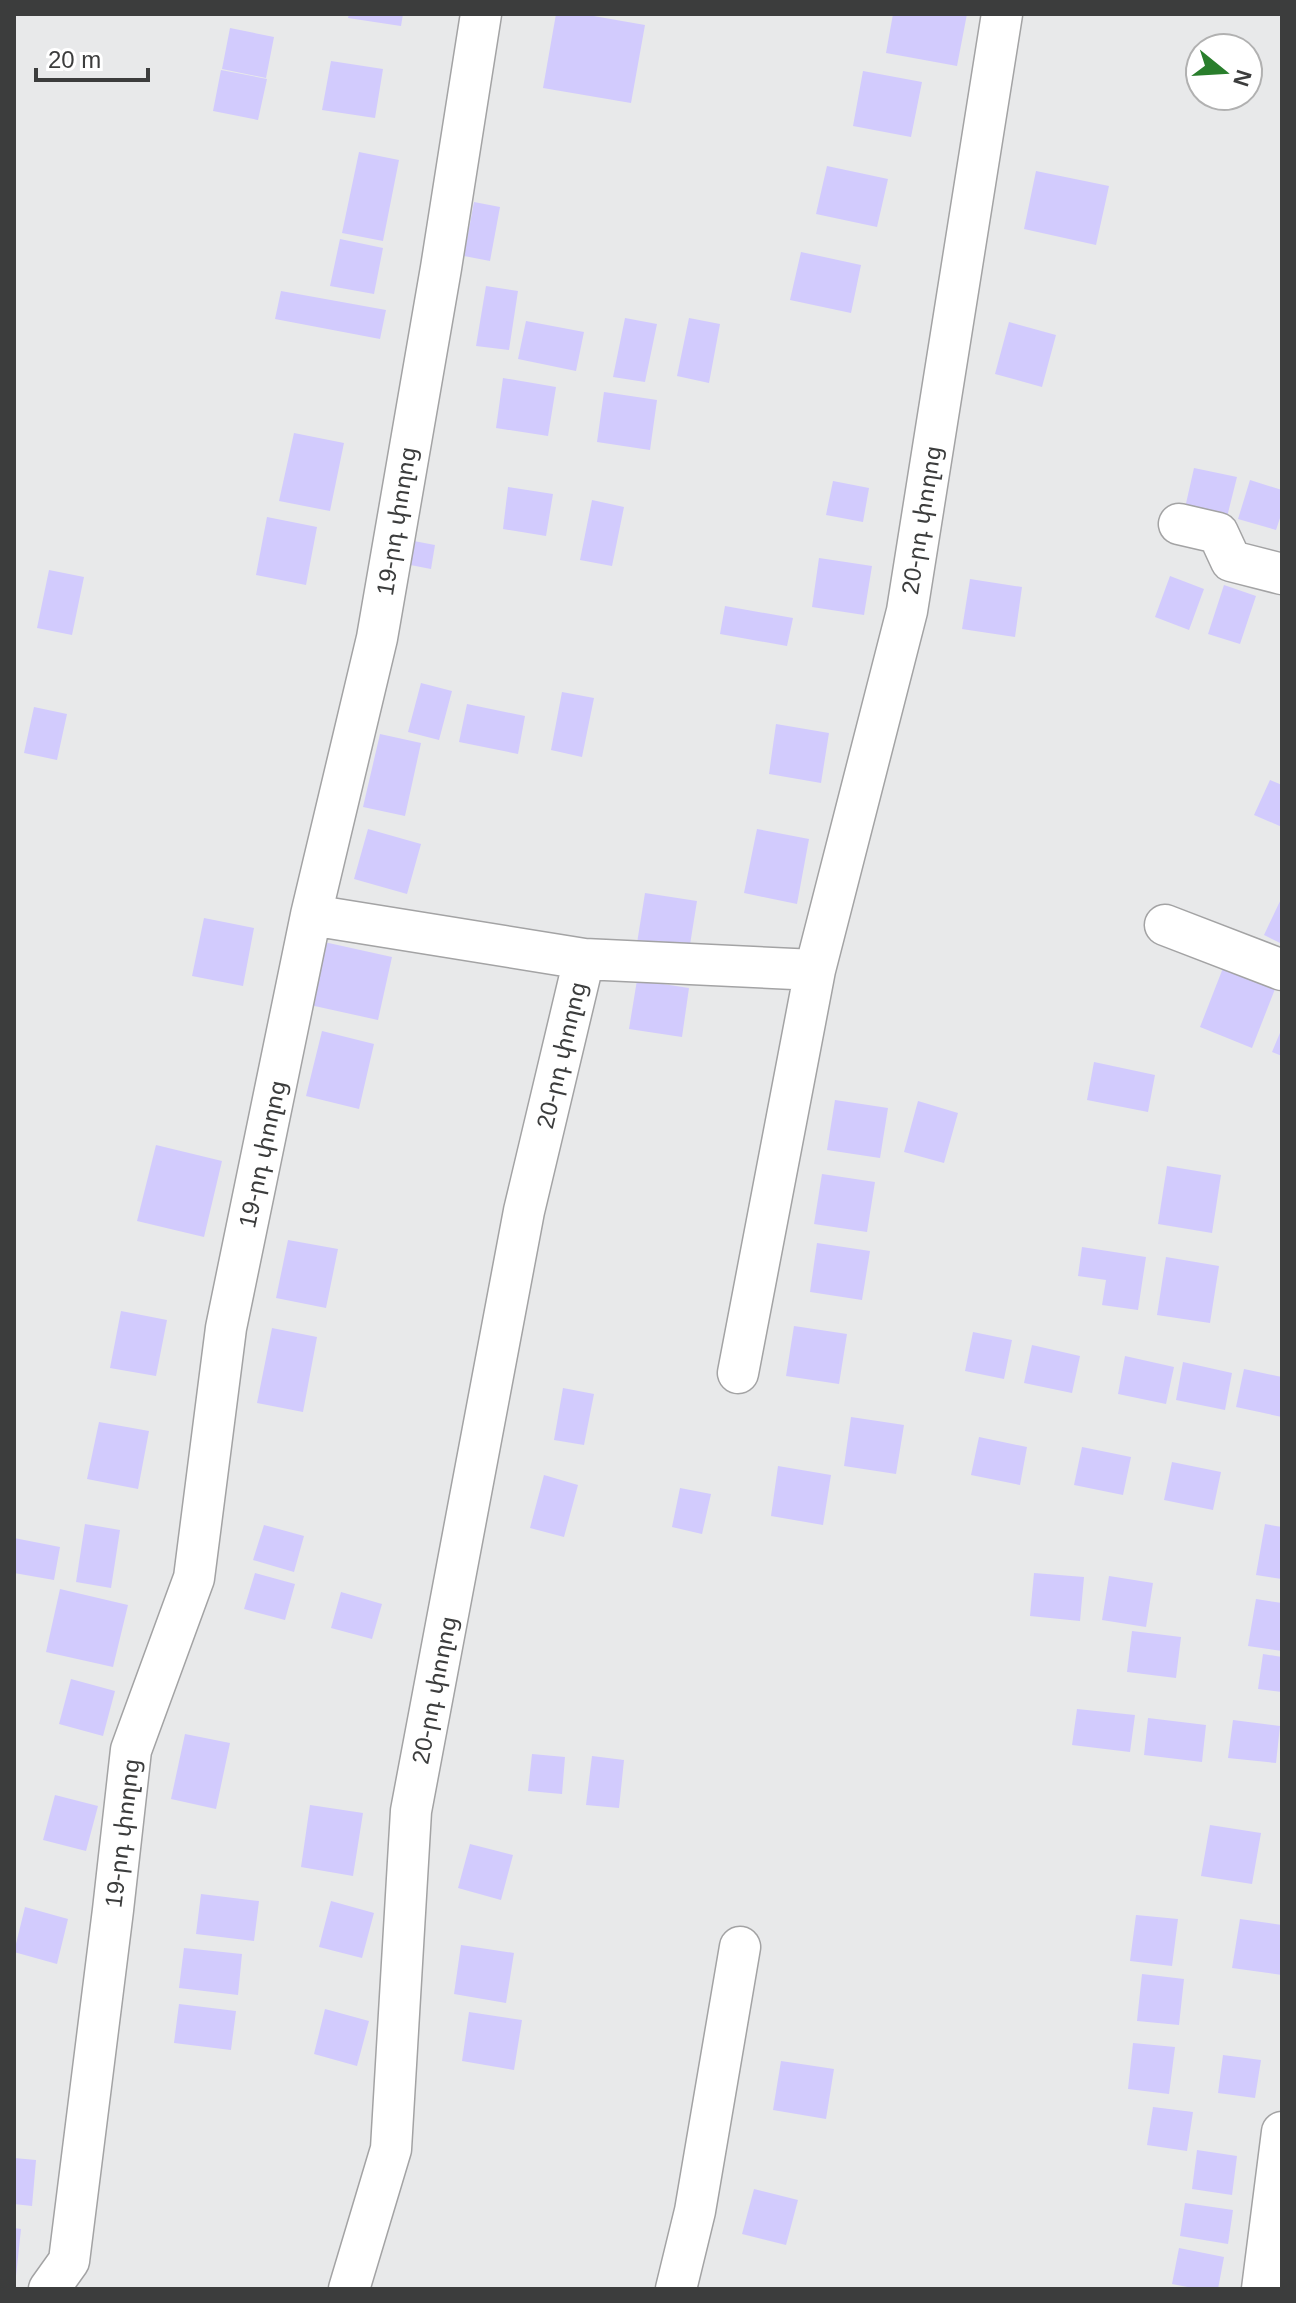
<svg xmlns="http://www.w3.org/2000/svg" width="1296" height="2303" font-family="Arial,'Noto Sans Armenian',sans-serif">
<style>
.building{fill:#d2cbfd}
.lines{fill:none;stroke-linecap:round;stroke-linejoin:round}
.minor-casing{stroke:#a3a3a4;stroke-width:43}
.minor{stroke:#fff;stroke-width:40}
.labels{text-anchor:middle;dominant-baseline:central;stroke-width:7;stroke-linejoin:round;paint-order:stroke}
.street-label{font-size:24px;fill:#3c3d3d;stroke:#fff}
</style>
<rect width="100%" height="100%" fill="#e8e9ea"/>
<!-- building -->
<path class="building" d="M349 14H403L401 26 348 18Z
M556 14H582L645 25 631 103 543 88Z
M893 14H967L957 66 886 53Z
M230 28 274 37 266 78 222 69Z
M331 61 383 69 375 118 322 110Z
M221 70 267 79 258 120 213 111Z
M863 71 922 82 911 137 853 126Z
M359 152 399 160 383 241 342 233Z
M827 166 888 179 877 227 816 214Z
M1036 171 1109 186 1096 245 1024 229Z
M474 202 500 207 490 261 464 256Z
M340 239 383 248 374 294 330 286Z
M801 252 861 265 851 313 790 300Z
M486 286 518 291 509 350 476 346Z
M281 291 386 310 380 339 275 319Z
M625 318 657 324 645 382 613 377Z
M689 318 720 324 709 383 677 376Z
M526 321 584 332 576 371 518 359Z
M1009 322 1056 335 1042 387 995 374Z
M503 378 556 387 548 436 496 428Z
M604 392 657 400 650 450 597 442Z
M294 433 344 443 330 511 279 501Z
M1194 468 1237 477 1227 517 1185 508Z
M1250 480 1282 490V512L1276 530 1238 519Z
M833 481 869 488 863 522 826 515Z
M508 487 553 494 546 536 503 529Z
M592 500 624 507 612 566 580 560Z
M267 517 317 527 306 585 256 575Z
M403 539 435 545 431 569 400 563Z
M819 558 872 566 864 615 812 607Z
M49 570 84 577 72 635 37 628Z
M1170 576 1204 589 1189 630 1155 617Z
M970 579 1022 587 1015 637 962 629Z
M1224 585 1256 596 1240 644 1208 634Z
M725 606 793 618 787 646 720 634Z
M421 683 452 691 439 740 408 732Z
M562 692 594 698 582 757 551 750Z
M467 704 525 716 518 754 459 742Z
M34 707 67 714 57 760 24 753Z
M776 724 829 733 821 783 769 774Z
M380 734 421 743 405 816 363 807Z
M1270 780 1282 785V827L1254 815Z
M368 829 421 844 407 894 354 879Z
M757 829 809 839 797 904 744 893Z
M645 893 697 901 689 951 637 943Z
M1282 897V944L1264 935Z
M204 918 254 928 243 986 192 976Z
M324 942 392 957 378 1020 310 1005Z
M1223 968 1275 989 1252 1048 1200 1027Z
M637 980 689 988 682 1037 629 1029Z
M1282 1028V1056L1272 1052Z
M322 1031 374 1044 359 1109 306 1096Z
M1094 1062 1155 1075 1148 1112 1087 1100Z
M835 1100 888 1108 880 1158 827 1150Z
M918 1101 958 1113 944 1163 904 1152Z
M156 1145 222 1161 204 1237 137 1221Z
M1167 1166 1221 1175 1212 1233 1158 1224Z
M822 1174 875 1182 867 1232 814 1224Z
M288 1240 338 1249 326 1308 276 1298Z
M817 1243 870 1251 862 1300 810 1292Z
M1082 1247 1146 1257 1138 1310 1102 1305 1106 1280 1078 1276Z
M1166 1257 1219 1266 1210 1323 1157 1315Z
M121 1311 167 1320 156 1376 110 1368Z
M794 1326 847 1334 839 1384 786 1376Z
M272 1328 317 1337 303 1412 257 1403Z
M973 1332 1012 1340 1004 1379 965 1371Z
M1032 1345 1080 1356 1072 1393 1024 1383Z
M1125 1356 1174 1367 1166 1404 1118 1394Z
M1183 1362 1232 1373 1225 1410 1176 1400Z
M1244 1369 1282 1377V1417L1236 1407Z
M563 1388 594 1394 584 1445 554 1440Z
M851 1417 904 1425 896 1474 844 1466Z
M99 1422 149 1431 138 1489 87 1479Z
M979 1437 1027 1447 1020 1485 971 1475Z
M1082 1447 1131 1457 1123 1495 1074 1485Z
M1172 1462 1221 1472 1213 1510 1164 1500Z
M778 1466 831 1475 823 1525 771 1516Z
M544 1475 578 1485 564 1537 530 1528Z
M680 1488 711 1494 702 1534 672 1527Z
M85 1524 120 1530 111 1588 76 1582Z
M1265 1524 1282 1527V1579L1256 1575Z
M264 1525 304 1536 294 1572 253 1560Z
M14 1538 60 1547 54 1580 14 1573Z
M255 1573 295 1584 285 1620 244 1609Z
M1034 1573 1084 1577 1080 1621 1030 1616Z
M1109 1576 1153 1583 1146 1627 1102 1620Z
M60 1589 128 1605 113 1667 46 1652Z
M341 1592 382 1604 372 1639 331 1628Z
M1256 1599 1282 1603V1651L1248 1646Z
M1132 1631 1181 1637 1176 1678 1127 1672Z
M1263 1654 1282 1657V1692L1258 1689Z
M71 1679 115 1691 103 1736 59 1724Z
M1077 1709 1135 1715 1130 1752 1072 1745Z
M1148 1718 1206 1725 1202 1762 1144 1755Z
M1233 1720 1280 1726 1276 1763 1228 1758Z
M185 1734 230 1743 216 1809 171 1799Z
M532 1754 565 1757 562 1794 528 1791Z
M592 1756 624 1760 619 1808 586 1805Z
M55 1795 98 1806 86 1851 43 1840Z
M310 1805 363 1813 353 1876 301 1867Z
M1210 1825 1261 1833 1252 1884 1201 1876Z
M470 1844 513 1855 501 1900 458 1888Z
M201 1894 259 1901 254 1941 196 1934Z
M331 1901 374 1913 362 1958 319 1947Z
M25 1907 68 1919 57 1964 14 1952Z
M1136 1915 1178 1919 1172 1966 1130 1961Z
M1240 1919 1282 1925V1975L1232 1968Z
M461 1945 514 1953 506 2003 454 1994Z
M184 1948 242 1954 238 1995 179 1988Z
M1142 1974 1184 1979 1179 2025 1137 2021Z
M179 2004 236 2011 231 2050 174 2043Z
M325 2009 369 2021 357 2066 314 2054Z
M469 2012 522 2020 514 2070 462 2061Z
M1133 2043 1175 2047 1169 2094 1128 2089Z
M1223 2055 1261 2060 1255 2098 1218 2093Z
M781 2061 834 2069 826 2119 773 2110Z
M1153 2107 1193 2112 1187 2151 1147 2145Z
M1197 2150 1237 2156 1232 2195 1192 2189Z
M14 2158 36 2160 32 2206 14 2204Z
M754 2189 798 2200 786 2245 742 2234Z
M1185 2203 1233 2210 1228 2244 1180 2236Z
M14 2228 21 2229 16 2276H14Z
M1179 2248 1224 2257 1218 2289H1198L1172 2284Z"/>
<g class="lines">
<defs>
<path id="minor" d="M1179 524 1218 533 1231 561 1282 574
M311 915 584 959
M1165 925 1282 970
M738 1373 815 970
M49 2289 69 2261 113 1910 131 1750 194 1578 226 1328 311 915 377 638 441 268 481 14
M349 2289 391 2149 411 1811 524 1211 584 959 815 970 907 611 1002 14
M676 2289 695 2211 740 1947
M1262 2289 1282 2132"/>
</defs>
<!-- minor casing -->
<use href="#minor" class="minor-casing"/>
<!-- minor -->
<use href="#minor" class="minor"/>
</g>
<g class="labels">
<!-- street labels -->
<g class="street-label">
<text transform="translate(921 520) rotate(-81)">20-րդ փողոց</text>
<text transform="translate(396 521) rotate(-81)">19-րդ փողոց</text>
<text transform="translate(561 1055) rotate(-77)">20-րդ փողոց</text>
<text transform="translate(262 1154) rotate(-78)">19-րդ փողոց</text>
<text transform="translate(434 1690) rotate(-79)">20-րդ փողոց</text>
<text transform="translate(122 1833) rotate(-83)">19-րդ փողոց</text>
</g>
</g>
<!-- border -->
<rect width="1296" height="2303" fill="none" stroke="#3c3d3d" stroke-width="32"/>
<!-- north arrow -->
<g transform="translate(1224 72) rotate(108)"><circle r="38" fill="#ffffff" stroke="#b1b1b1" stroke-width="2"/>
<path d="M0-6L14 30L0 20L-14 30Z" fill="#297e2c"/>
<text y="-12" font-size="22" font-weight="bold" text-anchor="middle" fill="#3c3d3d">N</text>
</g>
<!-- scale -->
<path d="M36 68v12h112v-12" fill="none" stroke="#3c3d3d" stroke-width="4"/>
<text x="48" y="68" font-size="24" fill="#3c3d3d" stroke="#ffffff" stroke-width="6" paint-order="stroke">20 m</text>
</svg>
